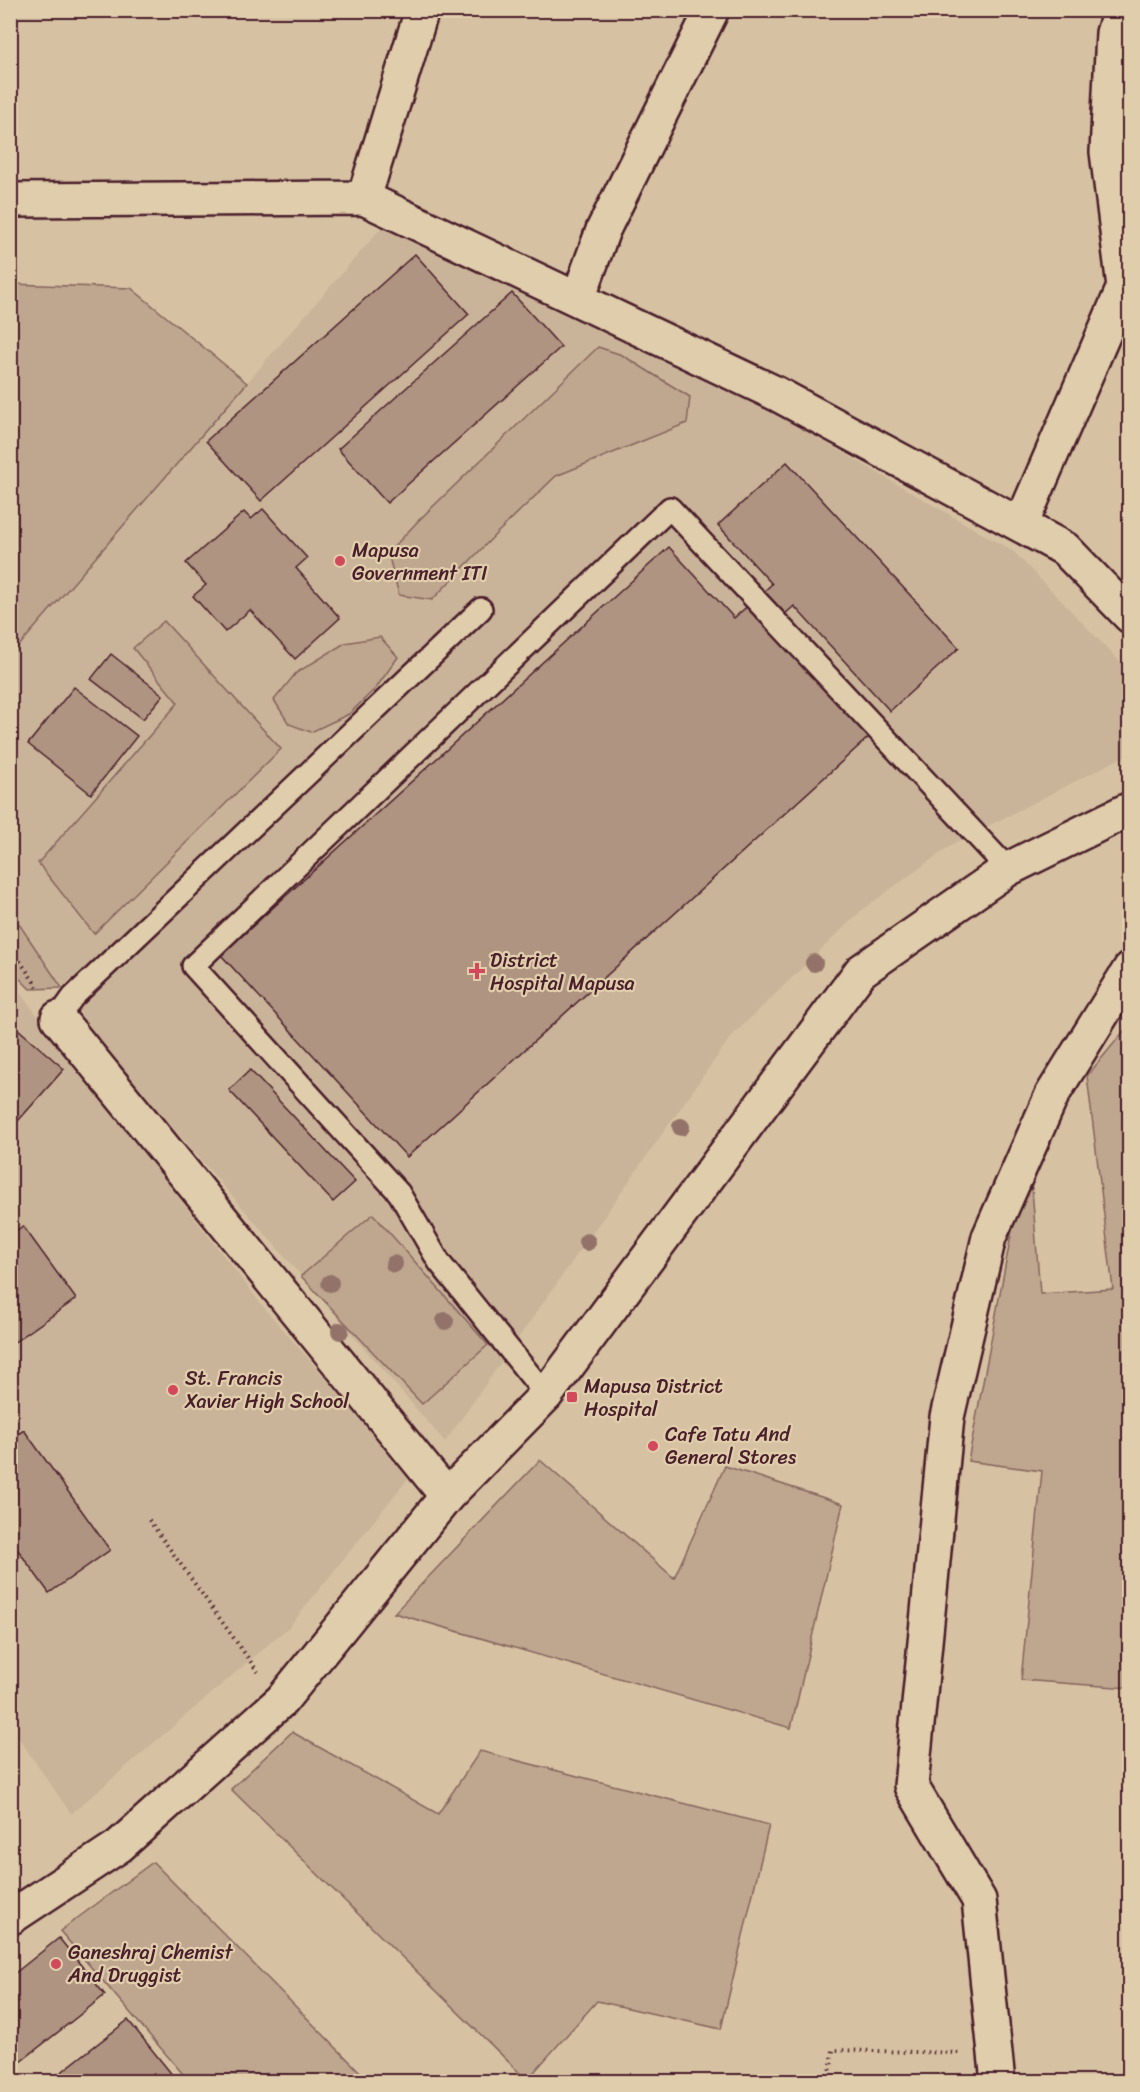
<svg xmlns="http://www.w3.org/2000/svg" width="1140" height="2092" font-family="Sriracha,sans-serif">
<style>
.built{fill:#cab499}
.green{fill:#bfa78f;stroke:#84635d;stroke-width:1.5}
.building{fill:#af9481;stroke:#4a1f2b;stroke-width:1.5}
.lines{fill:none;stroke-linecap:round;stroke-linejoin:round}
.lane-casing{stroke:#4a1f2b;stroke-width:26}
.street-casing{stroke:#4a1f2b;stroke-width:38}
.secondary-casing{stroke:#4a1f2b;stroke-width:38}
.path{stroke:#4a1f2b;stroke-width:4;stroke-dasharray:1.5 4.5;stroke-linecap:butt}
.lane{stroke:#dfcdab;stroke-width:21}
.street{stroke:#dfcdab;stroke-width:33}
.secondary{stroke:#dfcdab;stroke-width:33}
.tree{fill:#937369}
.poi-dot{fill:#d1495b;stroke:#dfcdab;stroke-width:2}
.labels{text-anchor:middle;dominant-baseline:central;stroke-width:4.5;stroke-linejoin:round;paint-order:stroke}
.poi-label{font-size:20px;fill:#4a1f2b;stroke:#dfcdab;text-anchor:start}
</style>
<rect width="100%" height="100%" fill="#d6c2a3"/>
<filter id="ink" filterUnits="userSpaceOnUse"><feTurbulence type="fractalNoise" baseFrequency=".0167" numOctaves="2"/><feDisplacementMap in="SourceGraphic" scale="12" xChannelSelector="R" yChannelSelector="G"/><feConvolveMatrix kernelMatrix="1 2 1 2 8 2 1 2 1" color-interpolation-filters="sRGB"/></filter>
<g filter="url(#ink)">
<!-- built -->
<path class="built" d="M387 221 758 403 1014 552 1129 671V754L953 844 862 910 730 1038 445 1442 90 1032 73 997 62 988 11 912V655Z
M10 980 262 1305 410 1476 290 1626 71 1814 11 1727Z"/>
<!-- green -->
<path class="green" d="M11 284 131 288 247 383 11 655Z
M598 347 622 355 690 397 687 423 556 476 496 534 432 600 399 595 388 553 419 520Z
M164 621 281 749 94 934 38 863 178 703 133 648Z
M380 637 398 657 376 688 349 714 311 732 289 724 274 700 296 673 345 643Z
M10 912H11L62 988 30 989 11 970Z
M1129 1025V1688L1021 1680 1042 1471 968 1461 1016 1209 1025 1194 1032 1188 1040 1294 1113 1289 1087 1076Z
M373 1214 488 1345 422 1404 301 1276Z
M540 1460 674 1578 725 1466 843 1504 791 1728 394 1613Z
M292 1732 438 1814 480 1751 769 1825 721 2029 597 2001 527 2080 231 1789Z
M153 1862 369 2081H189L60 1931Z"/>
<!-- building -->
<path class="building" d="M415 254 469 314 261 501 206 441Z
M512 293 561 347 387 503 338 449Z
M787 462 959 648 890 711 794 606 771 627 871 735 407 1157 221 955 669 547 734 618 772 584 718 525Z
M263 509 307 558 296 568 340 618 295 659 250 610 225 632 193 596 206 585 186 563 244 512 251 519Z
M111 654 163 695 143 719 91 679Z
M74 687 137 736 91 794 28 744Z
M10 1022 64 1069 10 1130Z
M250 1070 355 1182 333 1202 229 1090Z
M23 1226 76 1299 10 1345V1235Z
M24 1430 110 1550 49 1593 10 1539V1439Z
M59 1938 105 1995 15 2066 10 2060V1977Z
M128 2020 178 2082 50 2081Z"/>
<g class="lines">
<defs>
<path id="lane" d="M58 1018 73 997 481 609
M546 1395 439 1262 399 1193 193 966 670 508 1008 869"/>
<path id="street" d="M364 198 422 10
M10 200 364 198 777 394 1065 549 1130 616
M578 299 603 230 712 10
M1021 525 1124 287 1107 152 1113 33 1120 10
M58 1018 447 1496
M998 2082 979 1900 911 1786 947 1417 989 1237 1052 1095 1130 969"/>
<path id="secondary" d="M10 1918 119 1846 282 1700 447 1496 546 1395 861 971 1008 869 1130 809"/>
</defs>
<!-- lane casing -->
<use href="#lane" class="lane-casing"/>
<!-- street casing -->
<use href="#street" class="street-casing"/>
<!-- secondary casing -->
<use href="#secondary" class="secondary-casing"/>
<!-- path -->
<path class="path" d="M10 946 38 988
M149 1520 258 1672
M829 2082 833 2050 959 2053"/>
<!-- lane -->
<use href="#lane" class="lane"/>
<!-- street -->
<use href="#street" class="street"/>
<!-- secondary -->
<use href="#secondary" class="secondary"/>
</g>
<!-- trees -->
<g class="tree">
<circle cx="814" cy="963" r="9"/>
<circle cx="681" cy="1127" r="9"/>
<circle cx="587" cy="1242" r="9"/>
<circle cx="394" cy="1264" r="9"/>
<circle cx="330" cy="1283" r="9"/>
<circle cx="445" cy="1321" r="9"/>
<circle cx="340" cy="1331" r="9"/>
</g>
</g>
<!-- markers -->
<g class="poi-dot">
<circle cx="340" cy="561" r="6"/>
<path d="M474 962h6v6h6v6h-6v6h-6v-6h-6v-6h6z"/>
<circle cx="173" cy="1390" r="6"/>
<rect x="566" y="1391" width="12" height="12" rx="3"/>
<circle cx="653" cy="1446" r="6"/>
<circle cx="56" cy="1964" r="6"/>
</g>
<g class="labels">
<!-- poi labels -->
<g class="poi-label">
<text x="352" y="550">Mapusa<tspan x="352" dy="23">Government ITI</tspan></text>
<text x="490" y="960">District<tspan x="490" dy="23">Hospital Mapusa</tspan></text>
<text x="185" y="1378">St. Francis<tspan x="185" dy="23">Xavier High School</tspan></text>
<text x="584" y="1386">Mapusa District<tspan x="584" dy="23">Hospital</tspan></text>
<text x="665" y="1434">Cafe Tatu And<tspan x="665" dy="23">General Stores</tspan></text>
<text x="68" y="1952">Ganeshraj Chemist<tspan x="68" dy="23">And Druggist</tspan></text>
</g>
</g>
<!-- margin -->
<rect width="1140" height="2092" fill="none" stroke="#dfcdab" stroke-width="36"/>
<rect x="18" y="18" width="1104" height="2056" fill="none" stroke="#4a1f2b" stroke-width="2" filter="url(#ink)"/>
</svg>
